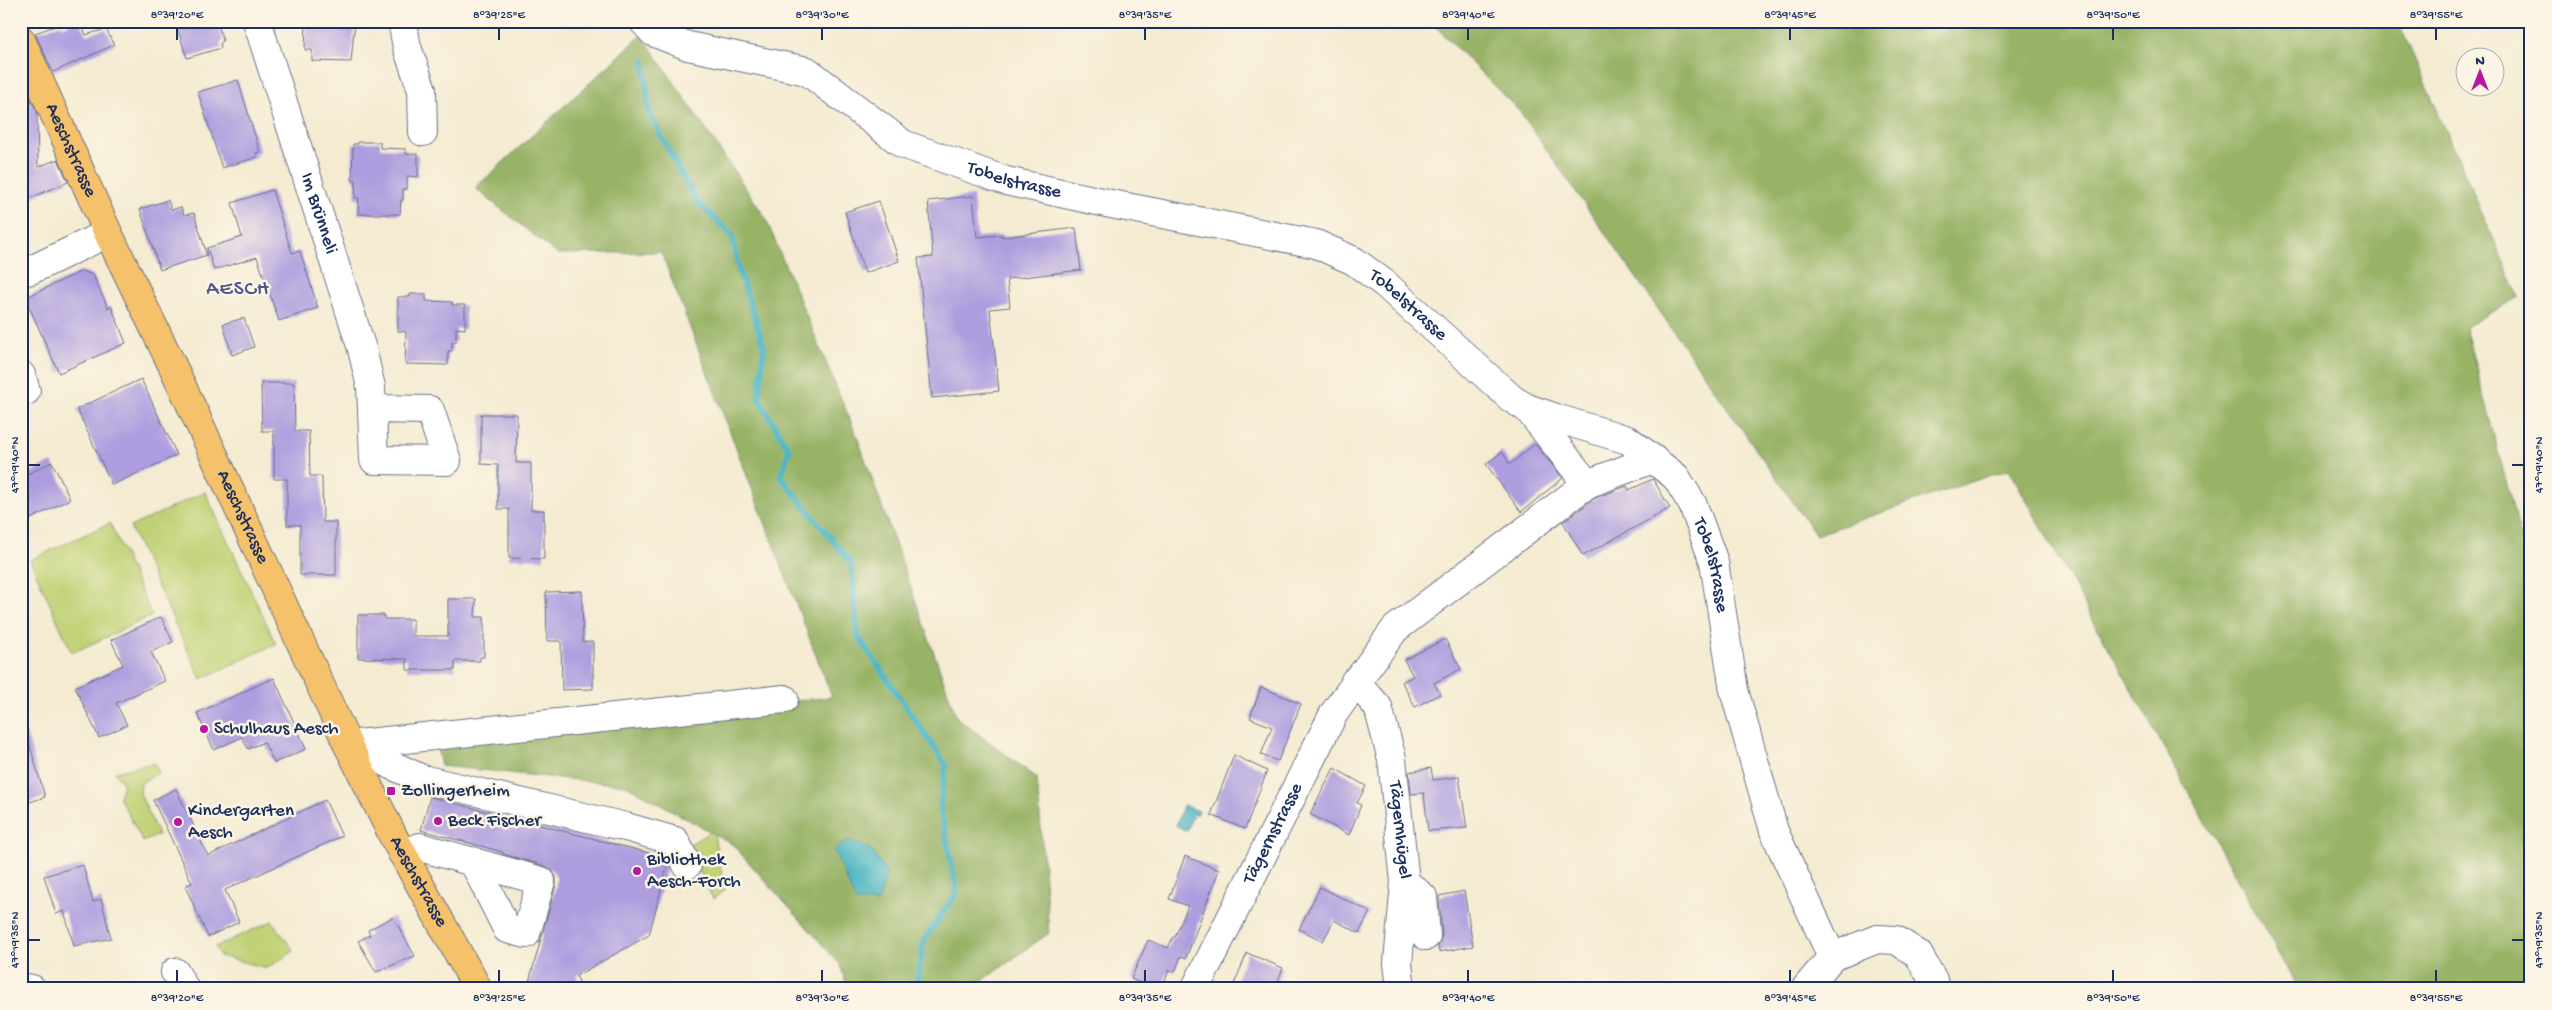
<svg xmlns="http://www.w3.org/2000/svg" width="2552" height="1010" font-family="'Gochi Hand',sans-serif">
<style>
.green{fill:#c0d174;stroke:#6e8069}
.forest{fill:#98b366;stroke:#5a7162}
.water{fill:#47b4c2;stroke:#317290}
.lines{fill:none;stroke-linecap:round;stroke-linejoin:round}
.stream{stroke:#47b4c2;stroke-width:6}
.building{fill:#ad9ddf}
.minor-casing{stroke:#677186;stroke-width:30}
.major-casing{stroke:#677186;stroke-width:30}
.minor{stroke:#fff;stroke-width:28}
.major{stroke:#f5c16b;stroke-width:28}
.ticks{fill:none;stroke:#1b2f5e;stroke-width:2}
.poi-dot{fill:#b5179e;stroke:#fcf5e5;stroke-width:2}
.labels{text-anchor:middle;dominant-baseline:central;stroke-width:5;stroke-linejoin:round;paint-order:stroke}
.street-label{font-size:19px;fill:#1b2f5e;stroke:#fcf5e5}
.poi-label{font-size:19px;fill:#1b2f5e;stroke:#fcf5e5;text-anchor:start}
.quarter-label{font-size:21px;letter-spacing:1px;fill:#4e568b;stroke:#fcf5e5}
.neatline{fill:none;stroke:#1b2f5e;stroke-width:2}
.ticks-label{font-size:12px;text-anchor:middle;fill:#1b2f5e}
</style>
<rect width="100%" height="100%" fill="#fcf5e5"/>
<filter id="ink" filterUnits="userSpaceOnUse"><feTurbulence type="fractalNoise" baseFrequency=".02" numOctaves="2"/><feDisplacementMap in="SourceGraphic" scale="10" xChannelSelector="R" yChannelSelector="G"/><feConvolveMatrix kernelMatrix="1 2 1 2 8 2 1 2 1" color-interpolation-filters="sRGB"/></filter>
<filter id="wash" filterUnits="userSpaceOnUse"><feTurbulence type="fractalNoise" baseFrequency=".0096" numOctaves="4" result="noise"/><feDisplacementMap in="SourceGraphic" scale="20" xChannelSelector="R" yChannelSelector="G"/><feGaussianBlur stdDeviation="1.12" result="paint"/><feColorMatrix in="noise" values="0 0 0 0 0 0 0 0 0 0 0 0 0 0 0 0 0 1.4 0 .05"/><feComposite in="paint" operator="in"/></filter>
<g filter="url(#wash)">
<rect width="100%" height="100%" fill="#f4ebd1"/>
<!-- green -->
<path class="green" d="M205 492 276 644 201 679 130 527Z
M110 523 152 616 72 653 30 560Z
M154 763 159 772 141 783 140 793 158 835 143 842 119 797 123 784 115 772Z
M713 830 725 890 713 899 687 846Z
M272 921 294 951 267 968 220 956 215 947Z"/>
<!-- forest -->
<path class="forest" d="M1430 21H2398L2519 297 2465 327 2531 575V989H2298L2009 469 1816 535 1521 113Z
M642 35 765 217 858 439 957 718 1037 778 1049 933 971 989H848L840 964 732 844 626 785 441 766 435 739 832 697 661 252 557 254 475 188Z"/>
<!-- water -->
<path class="water" d="M1183 805 1199 811 1197 815 1193 814 1187 831 1176 826Z
M848 840 872 850 887 874 878 902H856L834 850Z"/>
<g class="lines">
<!-- stream -->
<path class="stream" d="M644 60 649 113 696 201 732 235 739 271 764 346 759 399 789 450 781 477 851 563 858 636 946 765 940 807 957 892 924 940 916 989"/>
</g>
<g id="blocks">
<!-- building -->
<path class="building" d="M74 21H80L86 35 106 29 114 45 53 72 35 33 61 24 62 27Z
M175 21H217L223 41 220 44 221 48 187 58Z
M306 21H355L351 62 312 61V50H305Z
M21 79 37 112 38 167 58 159 68 182 21 202Z
M238 80 260 152 256 153 257 157 222 168 198 92Z
M358 142H380V148L406 149V154H418V177L407 176V189H403V200H401L400 214H358L359 198H355L356 180H352L353 144H358Z
M272 190 292 253 300 251 318 308 279 321 257 257 214 270 207 248 242 237 232 203Z
M973 196 977 237 1002 235V237L1076 228 1081 270 1007 279 1010 307 990 309 999 391 932 398 918 258 933 257 928 201Z
M168 200 171 210 181 207 184 215 194 213 207 255 160 270 140 209Z
M879 201 899 261 865 273 845 212Z
M82 271 93 275 108 308 111 306 126 343 59 373 25 298Z
M410 294H426V301L452 302V305H465V329L456 328V342H452V351H448V365L405 364 406 332 398 331V297H410Z
M244 318 254 347 232 355 223 324Z
M141 379 177 455 112 485 77 409Z
M261 383H294L295 431H309L310 476H322L323 522H336V575H300V525H287V479H274V431H262Z
M481 414H517L516 463H531V510H544V559L509 558V509H498V465L481 464Z
M1535 444 1563 478 1521 512 1486 464 1502 452 1510 464Z
M52 462 70 499 21 524V477Z
M1653 479 1670 508 1583 556 1563 522 1595 498 1627 486 1629 490Z
M582 591 583 642H593V689L562 690 561 641H547L546 592Z
M448 599H476L475 617H484V657H480V661H455V670H407V659L358 658V615H384V619H413V636H448Z
M161 617 173 642 151 652 165 681 116 703 127 725 99 738 75 687 123 665 111 640Z
M1445 639 1461 669 1434 683 1440 694 1415 707 1402 682 1413 676 1404 660Z
M274 678 306 749 274 763 264 742 248 749 242 737 214 750 197 713Z
M1261 687 1301 704 1278 761 1261 755 1272 727 1250 718Z
M26 732 45 797 21 805V733Z
M1234 755 1267 771 1245 829 1211 815Z
M1334 768 1366 786 1357 803 1361 805 1349 835 1310 814Z
M1431 768 1433 780 1459 777 1467 828 1428 831 1424 793 1411 794 1409 772Z
M176 789 208 856 325 800 342 836 225 890 239 922 208 937 185 886 192 883 153 800Z
M430 797 665 857 668 863 649 935 576 976 583 989H527L556 885V877L552 870 545 866 503 854V852L421 830Z
M1185 856 1219 870 1186 958 1181 956 1175 972 1169 970 1162 989H1155L1131 979 1148 940 1168 948 1173 937H1175L1188 906 1169 899Z
M83 865 93 902 101 899 111 938 74 946 64 911 56 914 44 876Z
M1320 887 1370 912 1359 933 1334 920 1323 941 1299 929Z
M1464 891 1473 946 1439 952 1438 946 1442 935 1439 896Z
M393 917 415 956 376 972 358 941 370 935 368 930Z
M1247 953 1283 968 1275 989H1232Z"/>
</g>
</g>
<g filter="url(#ink)">
<use href="#blocks" fill-opacity="0" stroke="#677186" stroke-width="1"/>
<g class="lines">
<defs>
<g id="minor">
<path id="s1" d="M257 21 362 349 371 387 374 460 447 461 430 410 373 409"/>
<path d="M402 21 407 47 422 90 423 132"/>
<path id="s2" d="M643 21 653 32 688 46 807 71 903 144 1006 181 1111 204 1316 244 1354 261 1385 284 1512 399 1527 408 1559 419 1628 440 1676 477 1693 505 1714 562 1734 690 1774 831 1832 957"/>
<path d="M21 272 31 270 108 233"/>
<path d="M21 375 26 391"/>
<path d="M1587 484 1653 459"/>
<path id="s3" d="M1355 681 1378 707 1392 759 1405 882 1398 963 1401 989"/>
<path d="M348 745 784 699"/>
<path d="M348 745 422 779 626 827 675 841 687 865"/>
<path d="M402 853 420 847 541 881 526 934 507 929 473 861"/>
<path d="M1405 882 1423 897 1426 936"/>
<path d="M175 972 185 989"/>
<path d="M21 987 32 989"/>
<path id="s4" d="M1195 989 1334 713 1395 629 1587 484 1527 408"/>
<path d="M1805 989 1832 957 1877 939 1896 940 1918 954 1933 980 1935 989"/>
</g>
<g id="major">
<path id="s5" d="M21 40 108 233 175 371 348 745 395 840 478 989"/>
</g>
</defs>
<!-- minor casing -->
<use href="#minor" class="minor-casing"/>
<!-- major casing -->
<use href="#major" class="major-casing"/>
<!-- minor -->
<use href="#minor" class="minor"/>
<!-- major -->
<use href="#major" class="major"/>
</g>
</g>
<!-- ticks -->
<path class="ticks" d="M177 28V40M499 28V40M822 28V40M1145 28V40M1468 28V40M1790 28V40M2113 28V40M2436 28V40M28 465H40M2512 465H2524M28 940H40M2512 940H2524M177 970V982M499 970V982M822 970V982M1145 970V982M1468 970V982M1790 970V982M2113 970V982M2436 970V982"/>
<!-- markers -->
<g class="poi-dot">
<circle cx="204" cy="729" r="5"/>
<rect x="386" y="786" width="10" height="10" rx="2.5"/>
<circle cx="438" cy="821" r="5"/>
<circle cx="178" cy="822" r="5"/>
<circle cx="637" cy="871" r="5"/>
</g>
<g class="labels">
<!-- street labels -->
<g class="street-label">
<text stroke="none"><textPath href="#s5" startOffset="121">Aeschstrasse</textPath></text>
<text stroke="none"><textPath href="#s2" startOffset="412">Tobelstrasse</textPath></text>
<text stroke="none"><textPath href="#s1" startOffset="202">Im Brünneli</textPath></text>
<text stroke="none"><textPath href="#s2" startOffset="832">Tobelstrasse</textPath></text>
<text stroke="none"><textPath href="#s5" startOffset="526">Aeschstrasse</textPath></text>
<text stroke="none"><textPath href="#s2" startOffset="1252">Tobelstrasse</textPath></text>
<text stroke="none"><textPath href="#s3" startOffset="160">Tägernhügel</textPath></text>
<text stroke="none"><textPath href="#s4" startOffset="174">Tägernstrasse</textPath></text>
<text stroke="none"><textPath href="#s5" startOffset="931">Aeschstrasse</textPath></text>
</g>
<!-- poi labels -->
<g class="poi-label">
<text x="214" y="729">Schulhaus Aesch</text>
<text x="401" y="791">Zollingerheim</text>
<text x="188" y="811">Kindergarten<tspan x="188" dy="22">Aesch</tspan></text>
<text x="448" y="821">Beck Fischer</text>
<text x="647" y="860">Bibliothek<tspan x="647" dy="22">Aesch-Forch</tspan></text>
</g>
<!-- quarter labels -->
<g class="quarter-label">
<text x="238" y="290">AESCH</text>
</g>
</g>
<!-- margin -->
<rect width="2552" height="1010" fill="none" stroke="#fcf5e5" stroke-width="55"/>
<!-- north arrow -->
<g transform="translate(2480 72)"><circle r="24" fill="#fcf5e5" stroke="#a2a6af"/>
<path d="M0-4L9 19L0 12L-9 19Z" fill="#b5179e"/>
<text y="-8" font-size="14" font-weight="bold" text-anchor="middle" fill="#1b2f5e">N</text>
</g>
<rect x="28" y="28" width="2496" height="954" class="neatline"/>
<g class="ticks-label">
<text x="177" y="18">8°39'20"E</text>
<text x="499" y="18">8°39'25"E</text>
<text x="822" y="18">8°39'30"E</text>
<text x="1145" y="18">8°39'35"E</text>
<text x="1468" y="18">8°39'40"E</text>
<text x="1790" y="18">8°39'45"E</text>
<text x="2113" y="18">8°39'50"E</text>
<text x="2436" y="18">8°39'55"E</text>
<text transform="translate(14 465) rotate(-90)" y="4">47°19'40"N</text>
<text transform="translate(2538 465) rotate(-90)" y="4">47°19'40"N</text>
<text transform="translate(14 940) rotate(-90)" y="4">47°19'35"N</text>
<text transform="translate(2538 940) rotate(-90)" y="4">47°19'35"N</text>
<text x="177" y="1001">8°39'20"E</text>
<text x="499" y="1001">8°39'25"E</text>
<text x="822" y="1001">8°39'30"E</text>
<text x="1145" y="1001">8°39'35"E</text>
<text x="1468" y="1001">8°39'40"E</text>
<text x="1790" y="1001">8°39'45"E</text>
<text x="2113" y="1001">8°39'50"E</text>
<text x="2436" y="1001">8°39'55"E</text>
</g>
</svg>
